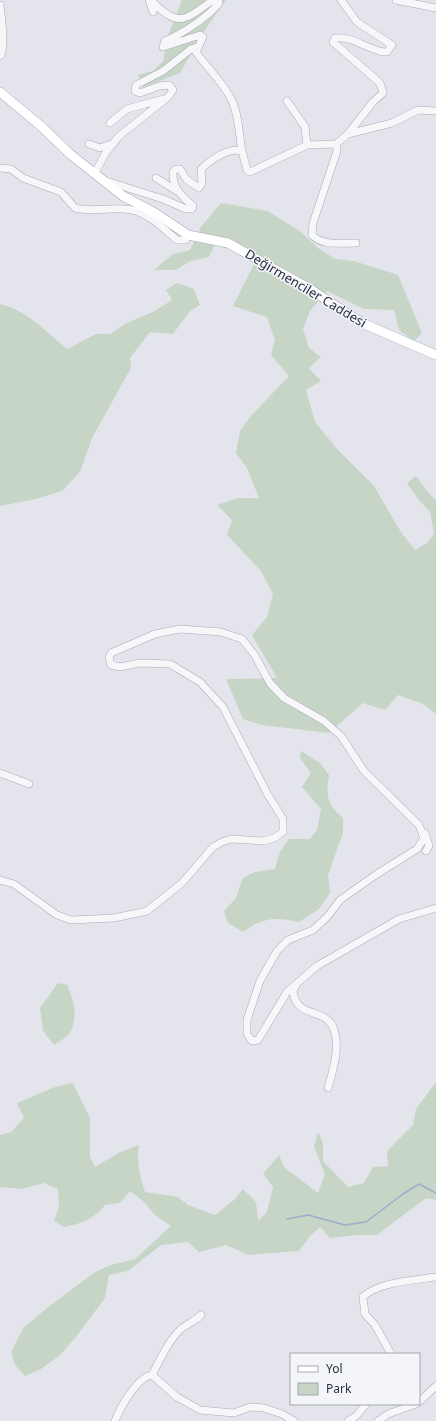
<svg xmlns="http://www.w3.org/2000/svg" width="436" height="1421" font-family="'Noto Sans',sans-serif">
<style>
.green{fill:#c6d5c5}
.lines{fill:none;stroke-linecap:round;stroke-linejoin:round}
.stream{stroke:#a0abca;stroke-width:1.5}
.minor-casing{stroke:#a9abb6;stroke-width:8}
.major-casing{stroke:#a4a7b7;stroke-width:10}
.minor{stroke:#f7f7fa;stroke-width:7}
.major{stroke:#fff;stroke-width:9}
.labels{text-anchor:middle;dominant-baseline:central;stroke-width:3;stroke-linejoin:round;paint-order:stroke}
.street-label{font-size:13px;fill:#2c2f44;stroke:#f4f5f9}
</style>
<rect width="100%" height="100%" fill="#e4e5ec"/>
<!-- green -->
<path class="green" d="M182 0H226L205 30 180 73 144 87 138 75 153 71 163 61 168 36Z
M221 203 268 211 301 232 318 248 335 259 354 261 398 275 422 333 414 341 399 330 394 310 364 309 327 291 310 311 303 329 309 348 321 357 309 368 321 381 306 390 315 422 337 449 374 486 401 532 415 550 427 543 434 534 430 512 418 499 407 483 416 476 427 491 436 500V714L423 704 398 695 385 710 363 703 329 733 262 725 243 719 226 679 277 678 252 635 267 617 273 594 261 571 227 535 232 520 217 505 238 498H259L247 468 236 453 240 431 250 417 289 376 271 355 275 340 267 317 233 306 254 264 236 252 215 244 209 257 190 261 176 270H154L173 254 190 250 201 227Z
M177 283 194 289 200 305 190 311 173 334 150 332 130 358 131 368 92 438 80 472 62 491 36 499 0 506V304C27 310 46 332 67 349L96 334H110L125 324 155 311 172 300 166 290Z
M301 751 320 763 329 775C326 796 326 803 343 818V833L328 875 330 893 319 909 299 922C275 917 264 917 243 932L228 923 224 911 236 898 243 878 255 872 275 869 280 852 289 839H310L317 830 321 809 302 787 311 773 300 758Z
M58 983 67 985C74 1000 79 1019 69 1034 66 1038 58 1042 54 1045L43 1031 40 1008Z
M436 1082V1200L426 1198 377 1235H357L330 1238 320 1227 311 1235 299 1251 248 1255 226 1245 199 1252 188 1242 161 1245 128 1271 109 1275 105 1298 75 1338 59 1356 41 1369 25 1376 15 1365 11 1352 24 1327 47 1308 95 1272 111 1265 135 1259 171 1226 155 1215 143 1201 130 1191 120 1203 105 1205C92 1220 83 1223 64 1227L54 1221 59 1206 58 1189 44 1183 21 1189 0 1187V1135L11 1132 24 1118 17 1103 55 1087 73 1083 90 1118V1157L95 1167 120 1152 139 1145C136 1160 140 1177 145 1192L178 1197 188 1205 215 1215 234 1200 243 1189 256 1202 258 1221 267 1212 273 1187 263 1174 279 1155 284 1167 318 1193 325 1174 314 1147 318 1132 323 1143V1161L348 1187 364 1183 373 1167 388 1166 387 1151 413 1125 416 1109Z"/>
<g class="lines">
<!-- stream -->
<path class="stream" d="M287 1219 308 1215 345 1225 366 1222 403 1194 419 1184 436 1193"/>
<defs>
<path id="minor" d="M149 0 153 12
M151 0C178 29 185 20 213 0
M218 0 219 3C208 17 182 34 165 41L163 47 200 35 203 37 196 52C207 68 223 82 231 99 239 114 239 135 242 151
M341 0 357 22 392 45 387 52H384C366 49 353 36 335 38L333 42 380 83 383 93 373 102 348 134
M396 0 436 8
M0 5C1 15 6 49 0 56
M287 101 305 127 307 145
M110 123 127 109 164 99
M89 144 100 148 114 143
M336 144 348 134 392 123 418 110 436 111
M0 168 11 169 23 178 61 192 75 208C92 212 107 208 124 209 144 209 163 228 177 240H186L188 235
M95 173 105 154 118 137 168 97 173 90 169 85 159 86 140 93 135 91 136 85 163 71 191 49 197 47
M156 178 177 191
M106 181 163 199 186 209H192L193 206C182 197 172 187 173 172L176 169H180L186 179 199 188 202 183 201 169C211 160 228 147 242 151L247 170 250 172 307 145 336 144 337 151 313 223 312 235C322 246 341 243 356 243
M0 773 29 784
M425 833 429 846 426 851
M0 880 14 884 57 915 71 920 114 918 147 911 182 883 213 847 222 842 231 839 263 841 274 838 283 832V819L268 795 223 707 200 682 170 664 139 663 120 667 111 665 109 658 111 653 155 634 180 629 221 632 242 639 254 654 270 683 284 698 324 721 341 736 364 771 419 825 424 838 417 849 377 874 340 900 328 916 313 930 288 940 277 951 260 981 247 1020V1034L252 1041 258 1040 287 992 317 966 399 919 436 908
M296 985 293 991C295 1018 325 1008 333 1027 341 1046 333 1070 328 1088
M391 1354 375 1325 365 1314 363 1297C378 1282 415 1280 436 1277
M152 1375C160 1360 168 1341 181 1329 187 1324 195 1321 201 1315
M419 1402 436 1386
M115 1421C120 1408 137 1377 152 1375L177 1397 200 1410 234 1413 250 1407 264 1408 282 1414 294 1421
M348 1421 356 1416 366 1404
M378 1421 388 1414 416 1404"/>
<path id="major" d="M0 92 42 127 70 154 123 196 155 213 188 235 228 243 310 289 362 323 436 355"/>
</defs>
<!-- minor casing -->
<use href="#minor" class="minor-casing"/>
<!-- major casing -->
<use href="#major" class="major-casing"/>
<!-- minor -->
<use href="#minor" class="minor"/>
<!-- major -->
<use href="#major" class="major"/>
</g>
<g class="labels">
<!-- street labels -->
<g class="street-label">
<text transform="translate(306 288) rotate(31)">Değirmenciler Caddesi</text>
</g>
</g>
<!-- legend -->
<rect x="290" y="1353" width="130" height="52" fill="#f4f5f9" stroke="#a4a6b1"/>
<rect x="298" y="1366" width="20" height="6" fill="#ffffff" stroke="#a4a6b1"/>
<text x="326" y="1373" font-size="12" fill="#2c2f44">Yol</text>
<rect x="298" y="1383" width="20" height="12" fill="#c6d5c5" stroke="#a4a6b1"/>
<text x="326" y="1393" font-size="12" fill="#2c2f44">Park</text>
</svg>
